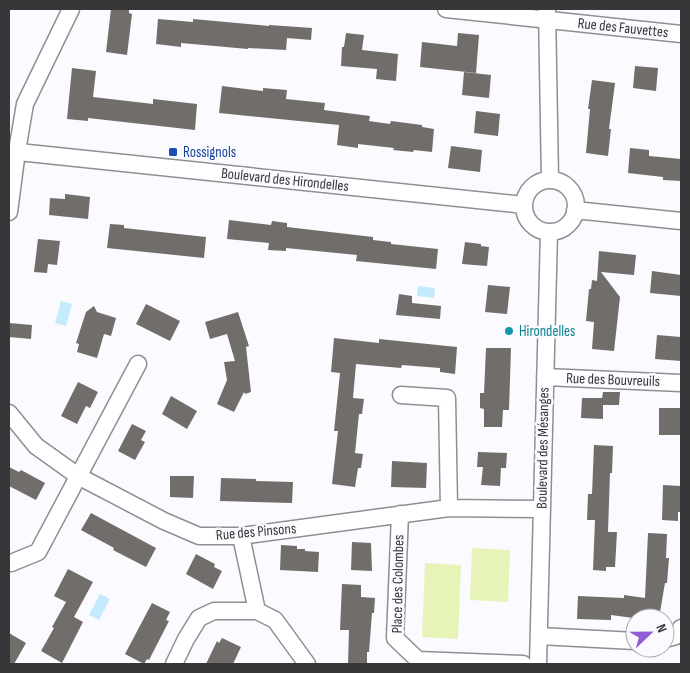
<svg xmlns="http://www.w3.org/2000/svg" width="690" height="673" font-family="'Sofia Sans Condensed',sans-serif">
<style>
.green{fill:#e6f4b8}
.water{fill:#c3ebfd}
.building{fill:#716d6a}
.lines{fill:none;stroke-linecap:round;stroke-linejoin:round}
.street-casing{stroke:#8f8e93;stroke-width:19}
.street{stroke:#fff;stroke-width:16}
.transit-dot{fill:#1a4fb4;stroke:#fbfaff;stroke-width:2}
.culture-dot{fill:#0f9aa8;stroke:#fbfaff;stroke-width:2}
.labels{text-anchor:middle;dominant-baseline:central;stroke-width:5;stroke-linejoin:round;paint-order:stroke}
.street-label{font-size:15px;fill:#373739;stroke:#fbfaff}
.transit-label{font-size:15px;fill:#164399;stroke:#fbfaff;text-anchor:start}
.culture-label{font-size:15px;fill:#0d838f;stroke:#fbfaff;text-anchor:start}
</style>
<rect width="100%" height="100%" fill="#fbfaff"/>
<!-- green -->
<path class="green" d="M472 548 510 550 508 602 470 600Z
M425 563 461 565 458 639 422 637Z"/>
<!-- water -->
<path class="water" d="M418 286 435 288 434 298 417 296Z
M61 301 72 304 66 326 55 323Z
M100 594 110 599 99 620 89 615Z"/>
<!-- building -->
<path class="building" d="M111 9H129V13L132 14 127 55 106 52Z
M158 19 193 22V19L269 26V25L312 28 311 40 287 38 286 50 248 48V49L181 43V47L156 44Z
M346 33 364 35 362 50 398 54 396 81 376 79 377 69 341 66 342 47H344Z
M458 33 479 35 476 73 420 67 422 42 457 46Z
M635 66 658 68 656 91 633 88Z
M72 68 96 71 93 97 153 104V99L197 104 195 130 88 118V121L67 119Z
M464 72 491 75 489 98 462 95Z
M592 80 615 83 609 129H611L608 156 586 153 590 109H588Z
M222 86 263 91V88L287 90 286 99 325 103 324 110 370 116 369 121 390 124 391 121 422 125V127L434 129 432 152 414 150 413 152 393 150 394 148 358 144V148L337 145 339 125 219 113Z
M476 111 500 114 498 136 474 133Z
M451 146 482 150 480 172 448 168Z
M630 148 649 150V156L681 159V181L663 180V177L628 173Z
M65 194 90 197 88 219 49 215 50 198 65 199Z
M229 220 271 225 272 221 287 223V227L373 237V240L391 242V244L438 249 436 269 356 261 357 255 286 248V251L268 250 269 243 227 239Z
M110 224 124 225V228L206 237 204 258 107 248Z
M38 239 60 241 57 265 48 264 47 273 34 272Z
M465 242 481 244V246L489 247 487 266 462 264Z
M599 251 636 255 634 275 601 272 620 297 614 351 592 349 594 322 586 321 589 289H591L592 280 597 281Z
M652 271 681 275V296L650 293Z
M488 285 510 287 507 314 485 312Z
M399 294 412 296V303L441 306 440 319 396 315Z
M146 304 180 321 170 341 136 324Z
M94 306 97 312 116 318 111 336 104 334 97 358 77 352 79 344 76 343 86 312Z
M238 312 249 346 246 347 251 392 245 394 244 392 234 412 217 404 227 380 224 362 235 361 227 334 210 339 205 322Z
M9 323 32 325 31 339 9 337Z
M657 335 681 337V361L655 359Z
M334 338 379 343V339L457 347 455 374 440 372V368L402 365 401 368 356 364 353 398 364 399 362 414H359L355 453 363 454 361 468H358L355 487 332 484 338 431H334L340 373 331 372Z
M486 348H511L509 410H503L502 427H484V409L480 408V393H484Z
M78 382 98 392 90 408 86 406 77 424 61 416Z
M603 392H620L619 405H603V419L581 418 582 398H602Z
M171 396 197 411 187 429 162 414Z
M659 408H681V435H659Z
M132 424 146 431 141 440 145 442 135 460 118 451Z
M594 445 613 446 612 473H610L608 532H617L615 567H606V571L593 570 595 520H587L588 494H592Z
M478 452 507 453 506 468H501L500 486 481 485 483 467H477Z
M392 461 427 463 426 488 391 487Z
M9 467 19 472 21 470 45 483 36 500 9 486Z
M170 476H194L193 498 170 497Z
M221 478 256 479V481L293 482 292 503 220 501Z
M663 485 681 486V512H678V521L662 520Z
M91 513 156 548 146 567 113 550 114 548 81 530Z
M648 533 667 534 666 558H669L667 583H665L659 618H633L611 615V620L577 619 578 596 624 598V595L645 598Z
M352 542 371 543 372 571 351 570Z
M281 545 297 546V549H305V551L319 552 318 572 280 570Z
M196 554 215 564 214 567 222 571 213 589 186 574Z
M68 569 93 582 74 617 83 622 62 663 41 651 54 628 52 627 66 602 54 596Z
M342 584 361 585V597L375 598 374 613H372L369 652H367V664H348L349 630H340Z
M152 603 170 612 166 620 169 621 149 660 147 659 144 664 125 654Z
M9 633 26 643 14 664H9Z
M222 638 241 647 233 664H206L217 641 219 643Z"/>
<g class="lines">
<defs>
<path id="street" d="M446 9 681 34
M547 9 550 180
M9 151 524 205
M524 206a26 26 0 1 1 52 0a26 26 0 1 1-52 0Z
M575 210 681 221
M9 212 17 151 25 104 71 9
M545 377 681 383
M401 395 447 398 449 508
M9 413 36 446 78 476 164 521 199 536H241L449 508 542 509
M400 514 395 638 418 660 523 664
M241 536 257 611
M11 563 38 552 138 364
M539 636 635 641
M665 639 676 636 681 628
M174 664 186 639 199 618 214 611H257L275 620 307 664
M538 664 549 232"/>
</defs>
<!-- street casing -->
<use href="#street" class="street-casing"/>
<!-- street -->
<use href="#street" class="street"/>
</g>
<!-- markers -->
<rect class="transit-dot" x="168" y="147" width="10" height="10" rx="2.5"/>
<circle class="culture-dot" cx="509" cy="331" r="5"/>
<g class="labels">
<!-- street labels -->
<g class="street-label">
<text transform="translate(623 28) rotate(6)">Rue des Fauvettes</text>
<text transform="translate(285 180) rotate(6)">Boulevard des Hirondelles</text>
<text transform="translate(613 380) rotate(2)">Rue des Bouvreuils</text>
<text transform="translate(543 448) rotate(-89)">Boulevard des Mésanges</text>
<text transform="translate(256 532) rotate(-5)">Rue des Pinsons</text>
<text transform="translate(398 584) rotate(-89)">Place des Colombes</text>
</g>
<!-- transit labels -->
<g class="transit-label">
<text x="183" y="152">Rossignols</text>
</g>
<!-- culture labels -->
<g class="culture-label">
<text x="519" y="331">Hirondelles</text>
</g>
</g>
<!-- border -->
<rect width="690" height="673" fill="none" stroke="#373739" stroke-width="20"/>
<!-- north arrow -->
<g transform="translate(650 633) rotate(68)"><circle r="24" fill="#fbfaff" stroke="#adacb0"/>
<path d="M0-4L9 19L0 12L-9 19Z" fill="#8f5ed7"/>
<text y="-8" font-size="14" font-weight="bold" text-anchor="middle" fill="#373739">N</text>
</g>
</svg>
